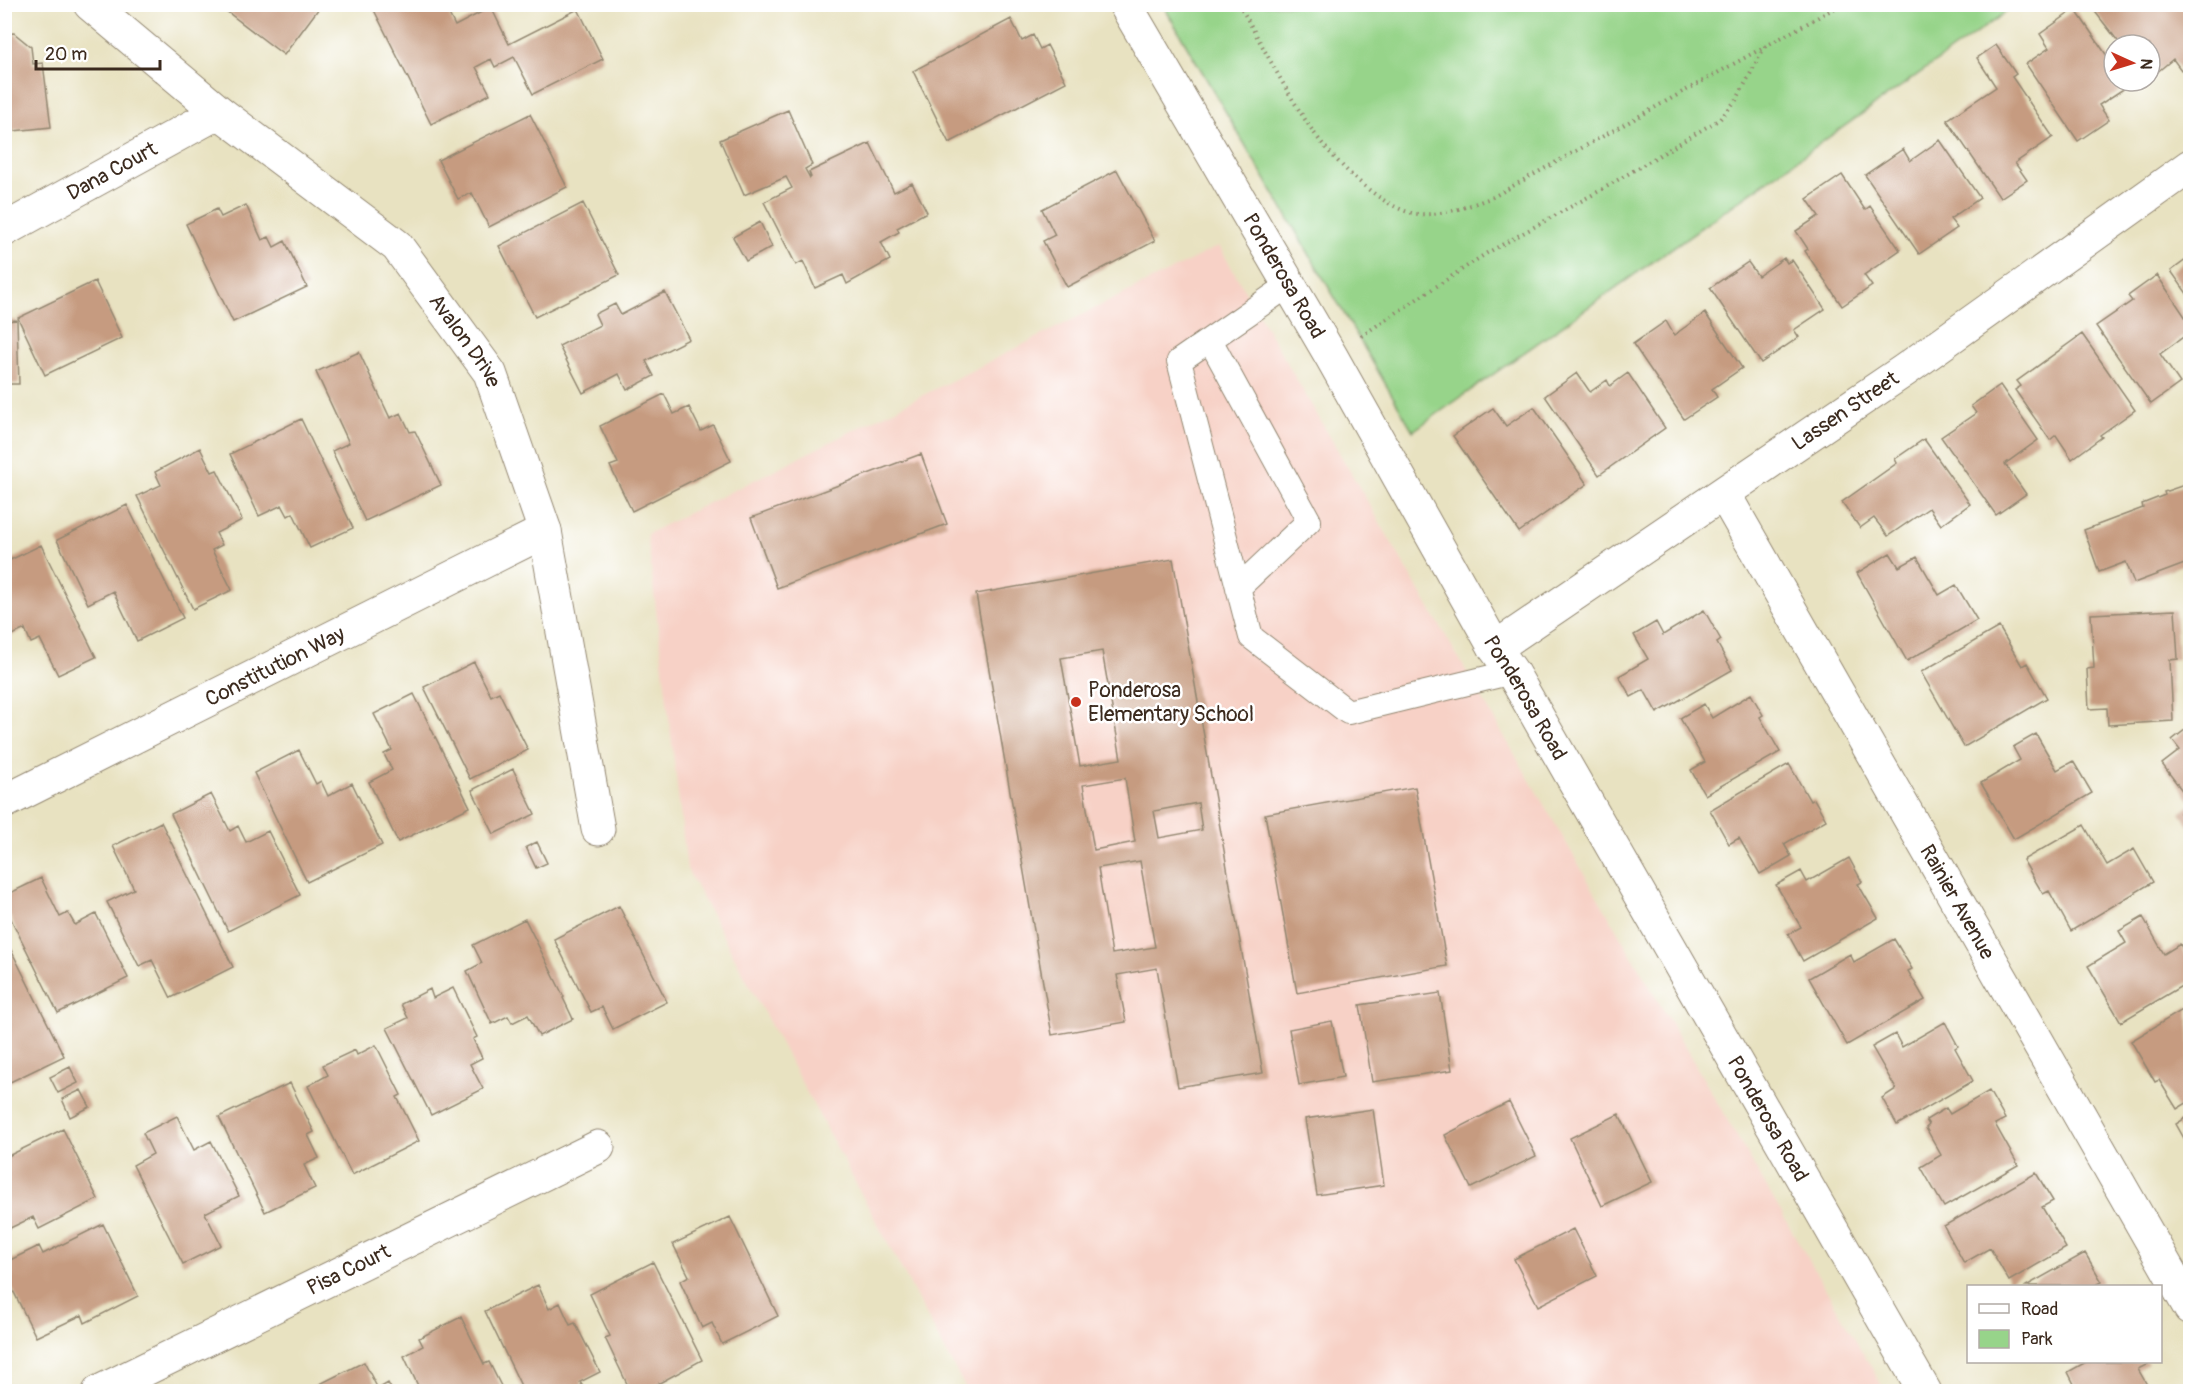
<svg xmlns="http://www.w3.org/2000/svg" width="2195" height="1396" font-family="Pangolin,sans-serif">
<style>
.built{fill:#f7d1c6}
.green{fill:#97d48a;stroke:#697f54;stroke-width:1.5}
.building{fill:#c69b80;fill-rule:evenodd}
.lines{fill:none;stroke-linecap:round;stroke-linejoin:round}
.lane-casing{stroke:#928670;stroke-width:26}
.street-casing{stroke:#928670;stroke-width:35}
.path{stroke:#928670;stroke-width:4;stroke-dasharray:1.5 4.5;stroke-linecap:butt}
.lane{stroke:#fff;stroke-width:24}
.street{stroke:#fff;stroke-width:33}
.poi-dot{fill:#c8321e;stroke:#fff;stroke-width:2}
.labels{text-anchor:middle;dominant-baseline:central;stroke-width:5;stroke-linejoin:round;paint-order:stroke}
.street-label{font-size:21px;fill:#3b2a1e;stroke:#fff}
.poi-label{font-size:21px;fill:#3b2a1e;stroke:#fff;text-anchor:start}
</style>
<rect width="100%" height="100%" fill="#fff"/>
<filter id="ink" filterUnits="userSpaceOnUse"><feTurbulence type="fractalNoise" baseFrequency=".0167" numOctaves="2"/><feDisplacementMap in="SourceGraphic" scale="12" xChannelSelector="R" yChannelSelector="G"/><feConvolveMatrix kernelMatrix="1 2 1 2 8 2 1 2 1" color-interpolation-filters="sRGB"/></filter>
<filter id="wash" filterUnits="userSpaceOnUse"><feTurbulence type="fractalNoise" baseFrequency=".008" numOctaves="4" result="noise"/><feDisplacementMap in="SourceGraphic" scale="24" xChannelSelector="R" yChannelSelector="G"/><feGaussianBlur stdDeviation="1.35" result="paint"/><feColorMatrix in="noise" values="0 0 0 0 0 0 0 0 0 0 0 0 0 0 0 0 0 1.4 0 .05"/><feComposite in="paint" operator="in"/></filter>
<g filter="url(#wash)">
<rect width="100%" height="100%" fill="#e8e2c1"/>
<!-- built -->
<path class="built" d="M1219 246 1885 1391H967L687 869 647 534Z"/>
<!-- green -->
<path class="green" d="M1163 5H2016L1413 431Z"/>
<g id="blocks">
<!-- building -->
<path class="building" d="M217 4H322L284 55Z
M371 4H444L455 26 491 7 509 44 578 9 603 59 533 94 514 57 495 67 491 59 476 67 490 94 431 124Z
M2089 4H2180L2190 19V63L2181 70 2173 59 2150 78V45H2121Z
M2075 9 2114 66V81H2124L2128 86 2099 105 2109 120 2078 141 2026 64 2049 48 2040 34Z
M1011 19 1022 41 1033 35 1040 49 1047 45 1066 82 949 143 913 71Z
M14 33 31 47 33 64 43 63 51 127 4 132V34Z
M1996 45 2016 74 2012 77 2053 137 2015 163 2027 180 2000 198 1947 120 1996 87 1977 58Z
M788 110 812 165 805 169 810 178 811 177 809 172 870 143 894 192 912 183 927 212 897 228 899 232 881 242 890 260 847 284 843 275 815 288 803 261 796 265 764 202 792 188 786 177 744 195 720 140Z
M530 114 567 187 489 227 472 193 458 199 438 160Z
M1940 140 1980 198 1950 219 1957 228 1919 254 1865 175 1903 149 1910 161Z
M1117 170 1155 241 1067 287 1043 241 1055 235 1042 209Z
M1842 175 1865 210 1870 206 1900 250 1864 275 1872 286 1842 306 1805 251 1808 249 1796 231 1819 216 1807 199Z
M583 203 619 275 535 317 499 246Z
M246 205 262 240 269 237 274 247 285 241 307 287 233 322 186 224 217 209 221 217Z
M760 222 772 247 746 261 733 237Z
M2190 257V298L2171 271Z
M1784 258 1787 263 1792 260 1825 309 1794 330 1799 337 1761 363 1710 288 1748 262 1758 276Z
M2157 275 2190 324V332L2160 354 2180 383 2151 404 2096 326 2132 301 2128 296Z
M95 281 122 338 45 375 18 318Z
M665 292 689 339 646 361 654 376 627 390 619 374 583 393 559 346 600 325 595 314 615 304 621 315Z
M1705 313 1742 368 1712 389 1717 397 1684 419 1633 344 1666 321 1674 335Z
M17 320 19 384H4V321Z
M2082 334 2135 410 2100 435 2102 437 2072 459 2056 435 2050 440 2015 390 2021 386 2017 381Z
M359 352 390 418 401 413 410 432 415 431 441 485 365 521 332 451 349 443 316 372Z
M1577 373 1590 392 1607 380 1610 386 1628 373 1665 428 1599 475 1545 396Z
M2000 385 2038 440 2005 464 2026 494 1996 515 1941 437 1976 413 1971 406Z
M664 394 674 414 689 407 701 431 713 425 731 461 632 511 610 466 618 463 600 426Z
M1534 407 1587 484 1519 532 1453 436 1493 408 1506 426Z
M301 419 353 528 310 548 293 513 288 516 282 505 259 516 230 454Z
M1924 439 1970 504 1941 525 1929 508 1888 536 1874 518 1860 528 1842 502 1897 463 1895 459Z
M200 448 212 472 217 470 242 520 216 533 222 545 212 550 232 590 193 609 137 496 161 485 155 472Z
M921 454 947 524 777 588 751 518Z
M2190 483V562L2134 583 2126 562 2099 572 2084 530 2143 508 2142 504 2165 495 2164 492Z
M127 505 183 618 137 641 113 591 88 604 57 540Z
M41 545 96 657 58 675 40 639 31 643 25 629 4 639V563Z
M1890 553 1899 567 1917 557 1939 595 1956 585 1977 620 1907 661 1857 573Z
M1173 559 1263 1073 1178 1087 1157 968 1117 975 1126 1022 1052 1035 976 594ZM1102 651 1121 759 1080 766 1061 658ZM1125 778 1135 842 1094 850 1083 785ZM1198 803 1202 830 1159 838 1154 811ZM1140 861 1155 947 1112 954 1098 868Z
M1704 610 1721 640 1717 643 1732 670 1657 713 1644 690 1631 697 1619 676 1648 659 1634 635 1656 622 1663 635Z
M2175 610 2178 659 2170 660 2173 721 2108 725 2107 708 2089 709 2087 669 2094 668 2091 614Z
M1999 627 2022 666 2027 663 2047 698 1964 747 1921 672Z
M474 662 491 696 499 692 528 750 470 779 424 687Z
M414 694 470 807 398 842 369 782 392 770 384 754 392 750 374 714Z
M1751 694 1763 715 1760 717 1780 752 1705 795 1691 770 1705 762 1680 718 1704 704 1712 718Z
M2190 726V801L2162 764 2180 750 2172 740Z
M2036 734 2057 770 2073 761 2092 793 2014 839 1981 783 2020 760 2013 747Z
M299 750 316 784 321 781 328 796 352 783 382 845 307 882 254 773Z
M1789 764 1810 801 1814 799 1826 820 1784 844 1791 856 1760 874 1739 838 1729 844 1710 810Z
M513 769 535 814 494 834 472 790Z
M1415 787 1447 966 1297 993 1265 814Z
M211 794 230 831 238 826 246 842 268 831 300 895 228 931 171 814Z
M2190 805V827L2180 813Z
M161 822 233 967 171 998 152 960 139 966 107 902 134 889 113 846Z
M2084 825 2107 865 2134 849 2153 882 2071 931 2049 891 2043 894 2023 860Z
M537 842 547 863 536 868 526 847Z
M1849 858 1862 882 1858 884 1878 918 1803 961 1788 934 1801 927 1776 885 1801 871 1807 882Z
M41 878 60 917 68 913 75 925 96 914 128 978 58 1013 4 905V896Z
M619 906 667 1002 613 1029 602 1007 591 1012 554 939Z
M2143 917 2164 954 2180 944 2190 962V981L2121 1022 2088 966 2126 943 2119 931Z
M525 919 564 997 563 998 573 1019 539 1036 528 1015 512 1023 508 1016 492 1024 467 971 482 963 473 945Z
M4 936 64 1056 4 1085Z
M1894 939 1912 969 1908 971 1925 1000 1847 1045 1809 978 1850 954 1854 962Z
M453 988 477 1037 473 1039 482 1058 470 1064 483 1089 431 1115 387 1028 408 1018 401 1004 430 989 433 998Z
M1440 993 1452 1070 1372 1082 1360 1005Z
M2189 1006 2190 1101 2177 1109 2159 1080 2155 1082 2131 1041Z
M1332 1021 1343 1077 1299 1085 1289 1029Z
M1945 1022 1958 1046 1955 1048 1973 1081 1897 1125 1882 1098 1896 1089 1872 1047 1895 1034 1902 1047Z
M376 1045 401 1095 397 1097 419 1141 352 1175 308 1086 328 1075 323 1065 355 1050 357 1055Z
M70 1067 78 1083 58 1093 50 1077Z
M290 1083 314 1132 308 1135 319 1158 304 1165 315 1188 265 1212 219 1117Z
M81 1090 90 1107 70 1117 62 1099Z
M1989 1091 2005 1119 1995 1124 2018 1165 1944 1207 1921 1167 1941 1155 1926 1128 1929 1125 1926 1120 1946 1108 1950 1114Z
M1509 1102 1536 1156 1471 1188 1445 1135Z
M1373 1109 1384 1185 1317 1195 1305 1119Z
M1619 1114 1652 1182 1602 1206 1570 1138Z
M2190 1115V1149L2176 1124Z
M177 1116 194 1150 211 1141 239 1196 205 1213 221 1245 183 1264 133 1165 153 1154 143 1133Z
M63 1129 98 1199 39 1229 33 1217 4 1231V1158Z
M2036 1173 2053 1201 2042 1207 2066 1248 2009 1281 1990 1248 1964 1263 1944 1226Z
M730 1217 778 1316 722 1344 712 1323 702 1328 680 1281 689 1276 673 1244Z
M103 1224 138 1296 85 1323 82 1315 36 1337 4 1272V1263L39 1246 43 1254Z
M1573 1229 1597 1276 1538 1306 1514 1259Z
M2085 1253 2102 1282 2094 1286H2026Z
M653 1262 702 1360 643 1392H631L605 1338 610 1336 590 1294Z
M538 1285 549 1309 560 1303 570 1325 575 1323 600 1372 580 1382 585 1390 582 1392H524L485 1311Z
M461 1317 484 1364 489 1362 504 1392H421L404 1356 423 1346 419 1338Z
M364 1362 378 1389 388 1383 393 1392H312L310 1389Z
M2086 1362H2146L2148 1364 2138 1369 2151 1392H2078L2068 1372Z"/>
</g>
</g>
<g filter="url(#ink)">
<use href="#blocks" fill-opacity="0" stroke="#928670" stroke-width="1.5"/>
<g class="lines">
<defs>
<path id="lane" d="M1289 285 1179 361 1251 637 1348 712 1512 672
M1210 340 1309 521 1238 588"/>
<g id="street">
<path id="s1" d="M90 4 219 112 397 246 490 373 545 531 598 829"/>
<path id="s2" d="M1125 4 1331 356 1495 648 1512 672 1925 1392"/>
<path id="s3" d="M4 230 219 112"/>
<path id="s4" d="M1724 494 2190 1308"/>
<path id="s5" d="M1495 648 1905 370 2190 166"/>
<path id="s6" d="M4 802 545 531"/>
<path id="s7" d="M99 1392 598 1147"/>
</g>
</defs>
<!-- lane casing -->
<use href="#lane" class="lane-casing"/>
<!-- street casing -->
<use href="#street" class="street-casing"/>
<!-- path -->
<path class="path" d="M1239 4C1262 45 1284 88 1310 127 1330 157 1381 210 1418 214 1444 216 1469 206 1493 197L1842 4
M1361 336 1487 253 1601 190 1720 119 1737 99 1765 46"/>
<!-- lane -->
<use href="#lane" class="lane"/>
<!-- street -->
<use href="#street" class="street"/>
</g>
</g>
<!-- markers -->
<circle class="poi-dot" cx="1076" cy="702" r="6"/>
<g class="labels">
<!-- street labels -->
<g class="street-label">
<text stroke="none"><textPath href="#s3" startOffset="123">Dana Court</textPath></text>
<text stroke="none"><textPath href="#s2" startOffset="315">Ponderosa Road</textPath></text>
<text stroke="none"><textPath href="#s1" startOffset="508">Avalon Drive</textPath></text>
<text stroke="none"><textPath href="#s5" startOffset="423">Lassen Street</textPath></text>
<text stroke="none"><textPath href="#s6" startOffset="303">Constitution Way</textPath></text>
<text stroke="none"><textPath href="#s2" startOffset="801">Ponderosa Road</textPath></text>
<text stroke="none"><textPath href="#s4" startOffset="470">Rainier Avenue</textPath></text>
<text stroke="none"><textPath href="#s2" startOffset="1287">Ponderosa Road</textPath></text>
<text stroke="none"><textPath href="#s7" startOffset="278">Pisa Court</textPath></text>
</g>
<!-- poi labels -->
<g class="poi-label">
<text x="1088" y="690">Ponderosa<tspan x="1088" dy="24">Elementary School</tspan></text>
</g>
</g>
<!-- margin -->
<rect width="2195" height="1396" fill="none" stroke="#fff" stroke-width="24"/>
<!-- legend -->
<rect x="1967" y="1285" width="195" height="78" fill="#ffffff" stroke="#b1aaa5" stroke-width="1.5"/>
<rect x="1979" y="1304" width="30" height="9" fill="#ffffff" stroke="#b1aaa5" stroke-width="1.5"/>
<text x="2021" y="1315" font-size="18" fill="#3b2a1e">Road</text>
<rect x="1979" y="1330" width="30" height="18" fill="#97d48a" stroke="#b1aaa5" stroke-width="1.5"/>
<text x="2021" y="1345" font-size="18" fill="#3b2a1e">Park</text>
<!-- north arrow -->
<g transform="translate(2132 63) rotate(94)"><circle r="28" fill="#ffffff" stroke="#b1aaa5" stroke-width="1.5"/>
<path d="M0-4.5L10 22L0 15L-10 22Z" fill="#c8321e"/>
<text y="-9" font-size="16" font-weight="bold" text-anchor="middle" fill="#3b2a1e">N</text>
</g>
<!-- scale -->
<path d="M36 60v9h124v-9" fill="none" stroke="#3b2a1e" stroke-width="3"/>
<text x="45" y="60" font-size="18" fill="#3b2a1e" stroke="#ffffff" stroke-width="4.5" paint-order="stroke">20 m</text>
</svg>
